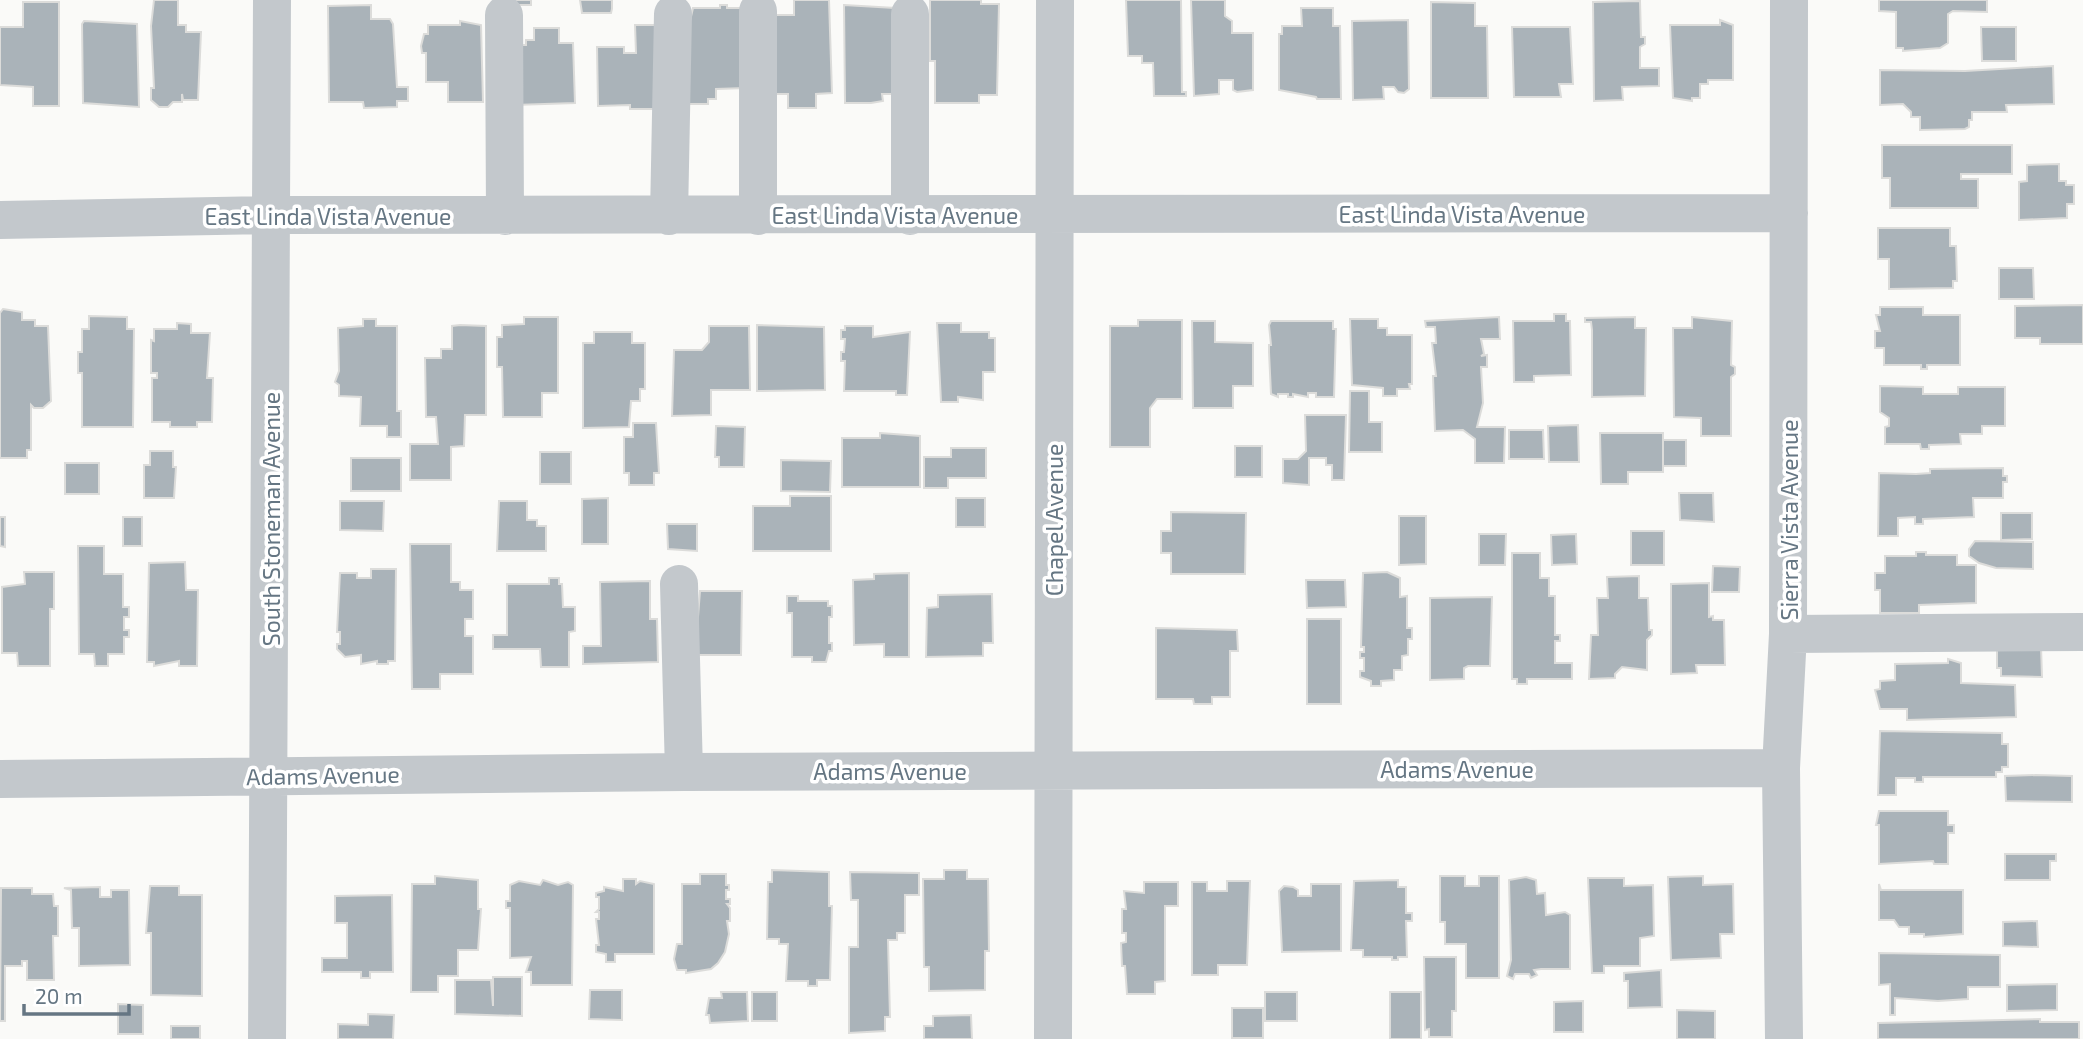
<svg xmlns="http://www.w3.org/2000/svg" width="2083" height="1039" font-family="'Exo 2',sans-serif">
<style>
.building{fill:#aab3b9;stroke:#dcdcda;stroke-width:2}
.lines{fill:none;stroke-linecap:round;stroke-linejoin:round}
.minor{stroke:#c3c8cc;stroke-width:38}
.labels{text-anchor:middle;dominant-baseline:central;stroke-width:7;stroke-linejoin:round;paint-order:stroke}
.street-label{font-size:23px;fill:#657683;stroke:#fff}
</style>
<rect width="100%" height="100%" fill="#fafaf8"/>
<!-- building -->
<path class="building" d="M154 0H178V25H186V32H201L198 100H183L182 94V102H173L168 107H159L151 100V88H154L151 26Z
M499 0H531V5H499Z
M580 0H612V9L611 13H582Z
M794 0H829L832 93 816 94V108H788V94H773L771 15H794Z
M930 0H981V4H999L997 95H979V103H935V61H930Z
M1126 0H1181L1182 92H1186V96H1154L1153 63H1142V56H1128Z
M1191 0H1225V16L1232 21V33H1253V90L1237 92 1233 90V80H1219V94L1194 96Z
M1879 0H1987V12L1953 11 1948 14V43L1940 48 1903 51V48H1896V12L1879 11Z
M1640 1 1641 37H1645V44L1640 47V68H1659V86L1622 87 1623 100 1594 101 1593 2Z
M23 2H59V106H33V87L0 85V27H23Z
M1431 2 1475 3V26H1487L1488 98H1431Z
M371 5V19H390L393 24 397 87H408V101H397V107L364 108 363 102H329L328 6Z
M720 5H727V8H746V88L716 89V99H708V104H684L686 38 693 8H720Z
M844 5 895 8 906 94H882L883 101 871 103H845Z
M1301 8H1333V26H1340L1341 99H1317L1316 97 1279 90V34H1282V26H1302Z
M1408 20 1409 89 1404 93 1398 92 1394 87H1383L1384 99 1353 100 1352 21Z
M1720 20 1733 25V80H1708V84H1700V98H1692V101L1673 98 1670 25H1720Z
M84 21 137 24 139 107 83 103 82 24Z
M460 21 481 25 483 102H448V82H426V53H422L421 46 424 34H428V25H460Z
M635 25H662L654 109H630V105L598 106 597 47H624V53H636Z
M1512 27H1570L1573 84H1559L1561 97H1514Z
M1981 27H2016V61H1982Z
M534 28H559V43H573L575 103 514 105V45H526V40H534Z
M2053 66 2054 104 2006 105 2007 112H1972V120H1969V127L1965 129 1920 130V117H1911V112L1903 104 1880 105V70L1965 71Z
M1882 145H2012V174H1961V179H1978V208H1890V178H1882Z
M2059 164V181H2066V185H2074V204H2067V218L2019 220V182L2027 181V165Z
M1878 228H1950V246H1956L1957 281H1953V288L1889 289V259H1878Z
M1999 268H2033L2034 299H1999Z
M2083 305V344H2040V338H2015V306Z
M1880 307H1923V315H1960V365H1927V369H1921V365H1884V348H1875V331H1880L1876 315H1880Z
M3 309 22 312V320H35V326H48L51 401 43 408H34L31 405V450H27V458H0V313Z
M1554 314H1566V321H1570L1571 375 1534 376V382H1514L1513 321H1554Z
M89 316 127 317V329H134L133 427H82V373H78V352H82V329H89Z
M524 317H558V393H542V417H503L502 367H497V337H502V325L524 324Z
M1499 317 1500 339H1481L1484 354 1481 356 1487 355V367H1481L1483 403 1477 427H1505L1504 463H1475V439L1463 430 1435 431 1433 376H1436L1432 343H1436L1435 327H1426L1425 321Z
M1635 317V328H1646L1645 396 1592 397V330L1591 322H1585V318Z
M1692 317 1732 321 1731 365 1735 367V374L1731 377V436H1701V418L1674 417 1673 328H1692Z
M363 319H376V326H397V411H401V437H387V426H360L361 397 339 396V385L335 382 339 371 338 328 363 326Z
M1350 319H1378V328H1387V335H1412V384H1409L1410 389H1397V396H1383V388L1352 385Z
M1138 320H1182V399H1157L1150 408V447H1110V326H1138Z
M1192 321H1215V342L1253 343V386H1233V408H1193Z
M1271 321H1333V329H1336L1334 397H1316V393H1308V397L1293 394V397H1288V394H1278V397L1271 394 1269 352V345H1271L1269 325Z
M177 323 191 324V333H210L207 378H213L212 422H197V427H170V422H152V378H157V373H151V340L154 341V329H177Z
M937 323H961V332H989V338H995V372H983V400L958 397V402H941Z
M460 325 486 326V415H465L464 446 451 447V480H410V444H438L436 417H426L425 358H441V349H452V326Z
M757 325 824 327 825 390 757 391Z
M709 326H749L750 390H711V415L672 416 674 350H702L709 342Z
M845 326H873V337L910 332 907 395H896V391H844L845 361H841V352H844L845 339H841V330H845Z
M594 332H632V343H645V389H640V401H631L629 427 583 428V343H594Z
M1880 386 1923 387V394H1958V387H2005V426H1982V434H1960L1961 444 1929 445V449H1921L1920 444H1885V427L1889 426V418L1880 412Z
M1350 391H1369V422H1382V452H1349Z
M1305 415H1346L1344 480H1332V465H1326V458H1309V485L1283 483V459H1298L1306 451Z
M633 423H656L659 473H654V485H629V473H624V437H633Z
M1578 425 1579 462H1549L1548 426Z
M716 426 745 427 744 467H719V457H715Z
M1509 430H1543L1544 459H1509Z
M880 433 920 436V487H842V438H880Z
M1600 433H1663V472H1628V484H1601Z
M1663 440H1686V466H1663Z
M1235 446H1262V477H1235Z
M951 448H986V478H948V488H924V457H951Z
M150 451H173V467H176L174 498H144V465H150Z
M540 452H571V484H540Z
M351 458H401V491H351Z
M781 460 831 461 830 492 781 491Z
M65 463H99V494H65Z
M2003 468V476H2007V482H2003V498H1973L1974 517 1923 519V524H1915V517L1898 518V536H1878L1879 473 1916 474 1930 473V469Z
M1679 493H1713L1714 522 1680 520Z
M790 496H831V551H753V506H790Z
M608 498V544H582V499Z
M956 498H985V527H956Z
M340 501H384L383 531 340 530Z
M499 501H527V520H537V526H546V551H497Z
M1171 512 1246 513 1245 574H1171V553H1161V531H1171Z
M2001 513H2032V539L2001 540Z
M1399 516H1426V564L1399 565Z
M0 517H5V547L0 546Z
M123 517H142V546H123Z
M667 524H697V551L668 549Z
M1631 531H1664V565H1631Z
M1479 534H1506L1505 565H1479Z
M1576 534 1577 564 1552 565 1551 535Z
M1975 541 2033 542V569L1996 568 1979 563 1969 556V549Z
M410 544H451V582H460V590H473V619H465V636H473V674H440V689H412Z
M78 546H104V574H123V607H129V617H124V630H129V637H124V654H108V666H95L94 654H79Z
M1916 552H1926V555H1957V565H1976V603L1919 605V613H1880V590H1875V573H1885V556H1916Z
M1512 553H1540V578H1549V596H1555V635H1560V641H1555V663H1572V679H1527V684H1517V679H1512Z
M185 562 186 590H198L197 666H179V661L154 666V662H147L149 563Z
M1713 566 1740 567 1739 592H1712Z
M371 569H396L395 661H388V664H377V661L361 664V655L345 657 337 649V644H340V632H337L340 573H357V578H371Z
M24 572H54V609H50V666H18L17 653H2V587L25 584Z
M1387 572 1400 578V597L1407 596V628H1412V639H1408V655L1402 656V670H1394V680L1381 681V686H1371V681L1360 677V671H1364V658H1360V652H1364V647H1361L1363 573Z
M909 573V657H884V644L854 645 853 580 874 579V574Z
M1639 576V598H1648L1649 630H1652V635L1647 640V670L1622 667 1615 674V678L1589 679 1591 635H1598L1597 598H1608L1607 577Z
M549 578H559V584H562L563 607H575V631L569 632V667H541L540 649H493V635H507V584H549Z
M1306 580H1345L1346 607 1307 608Z
M650 581V619H657L658 662 583 664V646H601L600 582Z
M1709 583V617L1713 616V620H1724L1725 665H1696L1697 673 1671 674V584Z
M700 591H742L741 655H695Z
M992 594 993 643H983V656L926 657 927 608 938 607V595Z
M787 596H798V601H828V606H832V617H829V643H832V651H829L826 662H812V657H792V613H787Z
M1492 597 1490 666H1468L1464 668V679L1430 680V598Z
M1307 619H1341V704H1307Z
M1156 628 1237 630 1238 651H1230V697H1212V704H1194L1193 699H1156Z
M1997 646H2041L2042 677 2001 676V668H1997Z
M1948 659 1961 663V683L2015 685 2016 717 1907 720V709H1880L1875 690 1880 689V681L1895 680V664L1948 663Z
M1880 731 2002 733V744H2008V767H2002V772H1996V777H1923V782H1915V778H1896V795H1878Z
M2036 775 2072 776V802L2006 801 2005 776Z
M1879 811H1948V825H1954V833H1948V864H1934L1933 861 1879 864V825H1876Z
M2005 854H2056V861H2050V880H2005Z
M772 870 829 872V906H832L830 980H817V986H808V981H786L788 944H779V939H767L768 882H772Z
M944 870H967V879H988L989 951H985V990L929 991V967H924L923 879H944Z
M850 872 919 873V895H905V933H897V940H888L890 1017H885V1031L849 1033V947H858V900H851Z
M700 874H726V885H729V890H726V899H730V904H727L730 908V921H727L729 934 725 952 718 963 711 969 686 973V970H677L674 959 677 944H682V884H700Z
M435 876 478 880V909H481L478 950H458V976H438V992H411L412 884H435Z
M1440 876H1465V886H1479V876H1499V978H1466V944H1445V922H1440Z
M1703 876V885L1733 884 1734 934H1720L1721 958 1671 960 1668 877Z
M1526 877 1536 880 1537 894 1545 893 1546 915 1565 912 1570 915V969H1541L1534 970 1537 975 1531 978 1529 974H1515L1513 979 1507 976 1511 960 1509 880Z
M1588 878H1624V886L1653 885 1654 936 1640 938V966H1604V973H1592Z
M623 879H636V884L640 881 654 884V954H615V962H606V954L596 952V945H599L596 919H599V912H596L599 909V897H596V893L604 891V887L623 891Z
M543 880 558 885 568 882 573 885 572 985H531V972H526L531 957 510 958V908H506V901H510V885L519 881 540 885Z
M1398 880V887H1406V913H1412V921H1406L1407 957H1398V960H1392V957H1363V950H1351L1354 881Z
M1227 881H1250L1247 965H1218V975H1192V882H1207V891H1227Z
M1144 882H1178V906H1165V981L1155 982V994H1127L1125 966H1122L1121 943 1126 942V933H1122V909H1126L1124 891 1144 893Z
M1311 884H1341V951L1282 952 1279 891 1284 886 1293 887 1298 890V896H1311Z
M1879 884 1881 890H1963V934L1924 937V934H1909V927H1899L1894 920H1879Z
M150 886H179V895H202V996L151 995V933H146Z
M100 887V897H111V890H129L130 965 79 966V928H72L71 890 64 888Z
M1 888H32V894H53L54 906H58V936H53L54 980H27V961H22V966H5V1021H0Z
M392 895 393 972H370V978H361V972H322V958H347V923H335V896Z
M2037 921 2038 947 2003 946V922Z
M1879 953 2000 955V987H1968V999L1938 1001 1895 998V1015H1890V984L1879 985Z
M1424 957H1456V1011H1452V1037H1429V1029L1425 1030Z
M1661 970 1662 1007 1628 1008V981H1624V973Z
M493 977H522V1016L455 1014V980H491L493 1006Z
M2057 984V1010L2007 1011V985Z
M590 990H622V1020L589 1019Z
M721 992H747L748 1021 710 1023 709 1015H706L709 998H722Z
M752 992H777V1021H752Z
M1265 992H1297V1021H1265Z
M1390 992H1421V1039H1390Z
M1583 1001V1032H1554V1002Z
M118 1004 143 1005V1034H118Z
M1232 1008H1263V1038H1232Z
M1677 1010 1715 1011V1039H1677Z
M368 1014 394 1015 393 1039H338V1024L368 1025Z
M971 1015 972 1039H924V1026H933V1016Z
M2040 1019V1022H2079V1039H1878V1023Z
M171 1026H200V1039H171Z"/>
<g class="lines">
<!-- minor -->
<path class="minor" d="M758 11V216
M910 14V216
M504 15 505 216
M669 216 673 14
M0 220 273 215 1789 213
M679 584 684 772
M1788 634 2083 632
M0 779 684 772 1781 768
M267 1039 272 0
M1053 1039 1055 0
M1784 1039 1781 768 1788 634 1789 0"/>
</g>
<g class="labels">
<!-- street labels -->
<g class="street-label">
<text x="1462" y="214">East Linda Vista Avenue</text>
<text x="895" y="215">East Linda Vista Avenue</text>
<text x="328" y="216">East Linda Vista Avenue</text>
<text transform="translate(271 519) rotate(-90)">South Stoneman Avenue</text>
<text transform="translate(1054 520) rotate(-90)">Chapel Avenue</text>
<text transform="translate(1789 520) rotate(-90)">Sierra Vista Avenue</text>
<text x="1457" y="769">Adams Avenue</text>
<text x="890" y="771">Adams Avenue</text>
<text transform="translate(323 775) rotate(-1)">Adams Avenue</text>
</g>
</g>
<!-- scale -->
<path d="M24 1004v10h105v-10" fill="none" stroke="#657683" stroke-width="3.5"/>
<text x="35" y="1004" font-size="21" fill="#657683" stroke="#ffffff" stroke-width="5" paint-order="stroke">20 m</text>
</svg>
